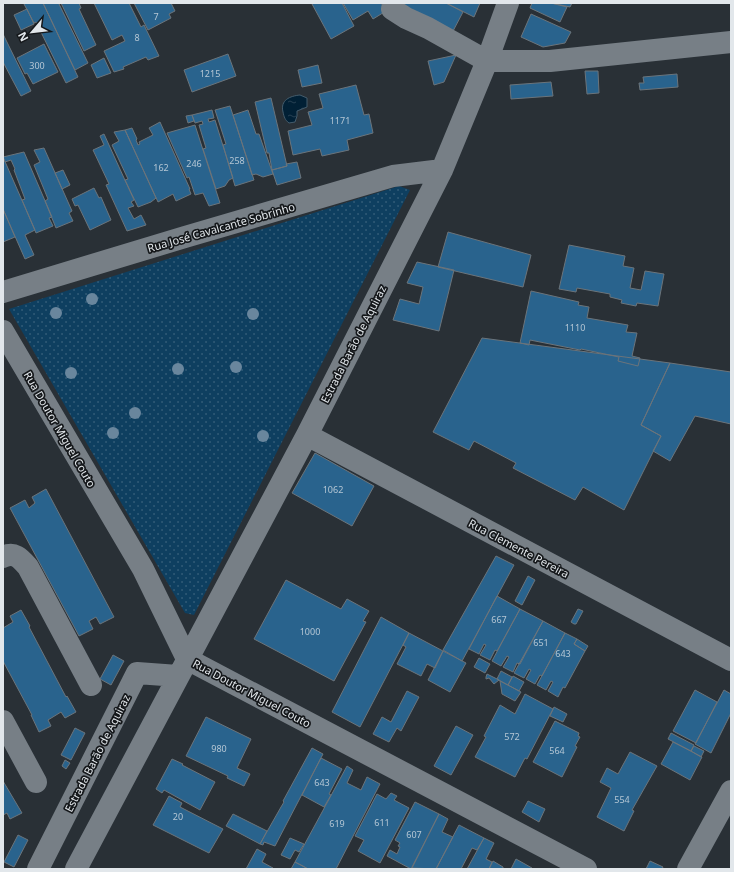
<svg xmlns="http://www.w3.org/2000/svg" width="734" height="872" font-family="'Noto Sans',sans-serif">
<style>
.park{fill:url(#park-dots)}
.water{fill:url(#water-ripples);stroke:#445c6c}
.building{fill:#29638d;stroke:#6b747b}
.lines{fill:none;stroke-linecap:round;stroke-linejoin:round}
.minor{stroke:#777f86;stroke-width:22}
.tree{fill:#69869d}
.labels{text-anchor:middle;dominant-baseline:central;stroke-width:3.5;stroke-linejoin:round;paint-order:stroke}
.number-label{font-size:9px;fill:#b4c6d4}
.street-label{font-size:11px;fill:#e2e7eb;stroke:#15181b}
</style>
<defs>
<pattern id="park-dots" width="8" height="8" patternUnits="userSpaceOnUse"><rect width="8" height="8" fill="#0e3f60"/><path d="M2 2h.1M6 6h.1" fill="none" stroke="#315b77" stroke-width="1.8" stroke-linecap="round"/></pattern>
<pattern id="water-ripples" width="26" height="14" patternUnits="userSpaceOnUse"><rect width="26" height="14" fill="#012035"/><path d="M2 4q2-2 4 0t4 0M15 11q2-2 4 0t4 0" fill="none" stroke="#264052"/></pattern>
</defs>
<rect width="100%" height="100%" fill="#293036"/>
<!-- park -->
<path class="park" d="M399 186 410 190 194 615 185 613 9 309Z"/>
<!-- water -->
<path class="water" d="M300 95 307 98V107L297 111V116L295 122 289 123C285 120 284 117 283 112 280 100 290 96 300 95Z"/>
<!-- building -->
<path class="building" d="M27 3H43L78 77 66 83 36 22 34 23 24 4Z
M43 3H61L59 4 88 63 75 70Z
M61 3H79L81 8 79 9 96 45 84 51Z
M94 3H129L141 27 144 25 159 56 148 60 146 57 123 67 124 69 114 72 104 51 125 41 122 35 112 40Z
M134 3H171L175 11 169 14 171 18 148 30Z
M314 3H342L354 26 331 39 312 4Z
M343 3H381L386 11 373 19 368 11 353 20Z
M399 3H446L463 12 452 33Z
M446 3H480L474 17Z
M532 3H551L567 7 560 22 530 8Z
M551 3H572L570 7Z
M27 9 34 24 21 30 14 15Z
M531 14 571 32 565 43 543 47 521 37Z
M3 34 31 91 21 96 3 62Z
M44 44 58 72 33 84 27 73 25 74 17 58Z
M228 54 236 76 192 92 184 70Z
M456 55 444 82 434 85 428 61Z
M104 58 111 73 97 78 91 65Z
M318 65 322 83 302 87 298 70Z
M585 71H598L599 93 587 94Z
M677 74 678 87 640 90 639 83H644L643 77Z
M551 82 553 96 511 99 510 85Z
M356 85 364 115 369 114 373 133 347 140 349 150 322 156 320 149 293 155 288 131 312 125 308 112 323 108 319 94Z
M271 98 287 166 272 170 269 153H267L255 102Z
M230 106 254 180 235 186 223 145 226 144 215 110Z
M212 110 214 118 208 119 209 122 215 120 233 178 229 180 225 186 216 189 203 149 206 148 199 125 203 124 202 121 195 123 192 115Z
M248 110 256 134H259L273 174 263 177 256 174 252 175 233 115Z
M192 115 194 121 188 123 186 116Z
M160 122 190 189H189L191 194 176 201 173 194 158 202 125 130 132 128 137 139 136 140 138 145 140 144 139 142 153 135 149 128Z
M195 125 220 203 209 206 203 193 195 195 189 177 187 178 167 133Z
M125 130 156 198 151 202 138 207 125 180 128 179 112 145 119 141 114 132Z
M104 134 134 200 131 202 134 206 128 208 134 219 141 215 146 225 127 231 106 185 109 184 93 150 104 145 100 136Z
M44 148 72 211 69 213 73 221 56 228 45 201 48 199 34 165 40 162 34 150Z
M24 152 52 217 49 218 53 226 36 233 22 200 25 199 14 170 15 169 11 160 5 162 3 157Z
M3 157 35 230 25 235 34 255 25 259 3 209Z
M297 162 301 178 277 185 272 170 287 166 286 164Z
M63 170 70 185 62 189 55 173Z
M94 188 99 198 101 197 111 220 90 230 78 205 75 206 72 199Z
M3 209 15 237 3 242Z
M448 232 531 255 523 287 438 267Z
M569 245 625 256 623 266 634 268 630 288 641 290 645 271 664 274 658 306 637 303 636 306 621 303 622 300 610 297V294L577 288 576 292 559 289Z
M417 262 454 270 439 331 393 320 400 299 419 304 423 287 407 283Z
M531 291 579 302 578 305 589 307 587 318 628 325 626 332 637 333 632 356 640 358 638 366 618 361 619 357 581 349 580 350 530 340 529 345 520 343Z
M482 338 670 363 641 425 661 436 624 510 583 487 575 500 513 468 516 463 474 441 469 450 433 432Z
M670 363 731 372V424L695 416 670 461 653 451 661 436 641 425Z
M315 453 374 486 352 526 292 493Z
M46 489 114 617 100 624 96 617 89 621 93 629 79 636 10 508 25 500 29 508 35 503 32 497Z
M496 556 514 565 462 661 443 650Z
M528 576 535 580 522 605 515 601Z
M286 580 341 609 347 599 369 611 363 621 366 622 334 681 254 639Z
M497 596 520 609 497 651 495 650 490 660 480 655 486 645 484 644 479 654 469 649Z
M520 609 543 621 520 664 517 663 513 672 503 667 509 657 507 656 501 666 492 661Z
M578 609 583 611 576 624H574L571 622Z
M21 610 30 626 29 627 66 697 67 696 76 712 65 718 61 712 48 720 51 726 39 732 31 715H32L3 661V628L13 622 10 616Z
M381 617 409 633 360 727 332 712Z
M543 621 565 633 542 676 540 675 535 684 526 679 531 670 529 669 524 678 514 673Z
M409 633 443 651 435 668 427 664 421 676 397 664 406 647 403 645Z
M565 633 577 639 574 644 585 651 565 688 563 687 558 697 548 691 553 682 551 681 546 690 537 685Z
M577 639 588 646 585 651 574 644Z
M443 651 466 663 450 692 428 680Z
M113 655 124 661 111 685 100 679Z
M479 658 490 664 485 673 474 667Z
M501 671 512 677 508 685 497 679Z
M487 674 499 680 494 684 489 678 486 679V677Z
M513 676 524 682 519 691 508 685Z
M500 681 521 692 515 701 502 694Z
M695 690 717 702 696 743 673 731Z
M724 690 731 694V713L711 753 695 744Z
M407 691 419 697 401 731 397 728 389 742 373 734 382 717 391 722Z
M525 694 553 709 527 759 525 758 515 777 475 757 486 737 484 736 500 705 515 714Z
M554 707 567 714 563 722 550 716Z
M206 717 251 739 237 768 250 774 244 786 227 778 228 776 186 756Z
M555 721 579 733 578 736 580 737 575 746 577 747 562 777 533 762Z
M456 726 473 735 451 775 434 766Z
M75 728 85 733 71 760 61 755Z
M671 733 694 745 691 751 668 739Z
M673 742 702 757 690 780 661 764Z
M694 746 704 751 701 757 691 751Z
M312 748 323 754 275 846 264 842 263 845 260 844 281 807 284 802 283 801Z
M630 752 657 766 632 810 634 811 624 831 597 817 611 788 600 782 607 768 618 774Z
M321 758 342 769 329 794 331 795 324 807 302 795Z
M172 759 183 764 182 765 215 782 200 810 164 790 162 793 156 789Z
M65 760 70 763 66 769 62 766Z
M347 766 353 770 347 783 361 790 367 777 380 784 336 869H308L295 862Z
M3 781 22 813 10 819 7 813 3 815Z
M391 793 397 796 394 800 409 808 380 863 358 851 364 840 355 836 377 794 386 799Z
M169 796 182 803 180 807 223 829 209 853 153 825Z
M528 801 545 809 539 822 522 812Z
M415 802 439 814 411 869 387 856 390 850 397 854 400 847 398 846 400 843 395 840Z
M233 814 267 831 260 844 226 826Z
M439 814 448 819 442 832 453 837 436 869 412 868Z
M459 825 484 838 477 850 472 848 461 869H436Z
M18 835 28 840 14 867 4 862Z
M290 838 304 844 299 852 295 850 290 859 281 855Z
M484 838 494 843 486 859 492 862 489 869H467Z
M257 849 266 854 262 862 273 868 272 869H246Z
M516 859 532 868V869H511Z
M493 861 503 867V869H489Z
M650 861 663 867 662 869H646Z
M295 862 303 866 308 869H291Z"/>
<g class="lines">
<!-- minor -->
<path class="minor" d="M392 9 406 18 428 28 487 61H550L731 42
M3 292 185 237 393 176 442 170
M3 331 143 569 187 659 586 869
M307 435 731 660
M3 557C15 551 21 559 28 567L91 685
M3 721 36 782
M38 869 137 673 178 676
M76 869 307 435 442 170 487 61 508 3
M688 869 731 791"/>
</g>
<!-- trees -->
<g class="tree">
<circle cx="92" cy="299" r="6"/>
<circle cx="56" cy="313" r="6"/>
<circle cx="253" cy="314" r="6"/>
<circle cx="236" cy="367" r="6"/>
<circle cx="178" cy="369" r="6"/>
<circle cx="71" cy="373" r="6"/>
<circle cx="135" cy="413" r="6"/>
<circle cx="113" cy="433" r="6"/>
<circle cx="263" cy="436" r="6"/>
</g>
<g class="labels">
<!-- number labels -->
<g class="number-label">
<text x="156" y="16">7</text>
<text x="137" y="37">8</text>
<text x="37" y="65">300</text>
<text x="210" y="73">1215</text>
<text x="340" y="120">1171</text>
<text x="237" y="160">258</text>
<text x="194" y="163">246</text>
<text x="161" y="167">162</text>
<text x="575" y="327">1110</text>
<text x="333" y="489">1062</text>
<text x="499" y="619">667</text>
<text x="310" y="631">1000</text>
<text x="541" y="642">651</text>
<text x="563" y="653">643</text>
<text x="512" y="736">572</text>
<text x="219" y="748">980</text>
<text x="557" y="750">564</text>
<text x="322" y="782">643</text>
<text x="622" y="799">554</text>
<text x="178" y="816">20</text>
<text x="382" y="822">611</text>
<text x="337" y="823">619</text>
<text x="414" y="834">607</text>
</g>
<!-- street labels -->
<g class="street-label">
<text transform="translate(221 227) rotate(-16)">Rua José Cavalcante Sobrinho</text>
<text transform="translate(353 344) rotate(-63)">Estrada Barão de Aquiraz</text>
<text transform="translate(60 429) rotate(60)">Rua Doutor Miguel Couto</text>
<text transform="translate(519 548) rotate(28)">Rua Clemente Pereira</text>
<text transform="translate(252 693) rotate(28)">Rua Doutor Miguel Couto</text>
<text transform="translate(97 753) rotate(-63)">Estrada Barão de Aquiraz</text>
</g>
</g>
<!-- border -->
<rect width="734" height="872" fill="none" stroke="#e2e7eb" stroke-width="8"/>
<!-- north arrow -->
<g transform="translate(32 32) rotate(242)" stroke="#15181b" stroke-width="3" paint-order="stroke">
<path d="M0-3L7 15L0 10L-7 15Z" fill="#e2e7eb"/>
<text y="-6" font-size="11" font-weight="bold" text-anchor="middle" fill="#e2e7eb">N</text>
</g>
</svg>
